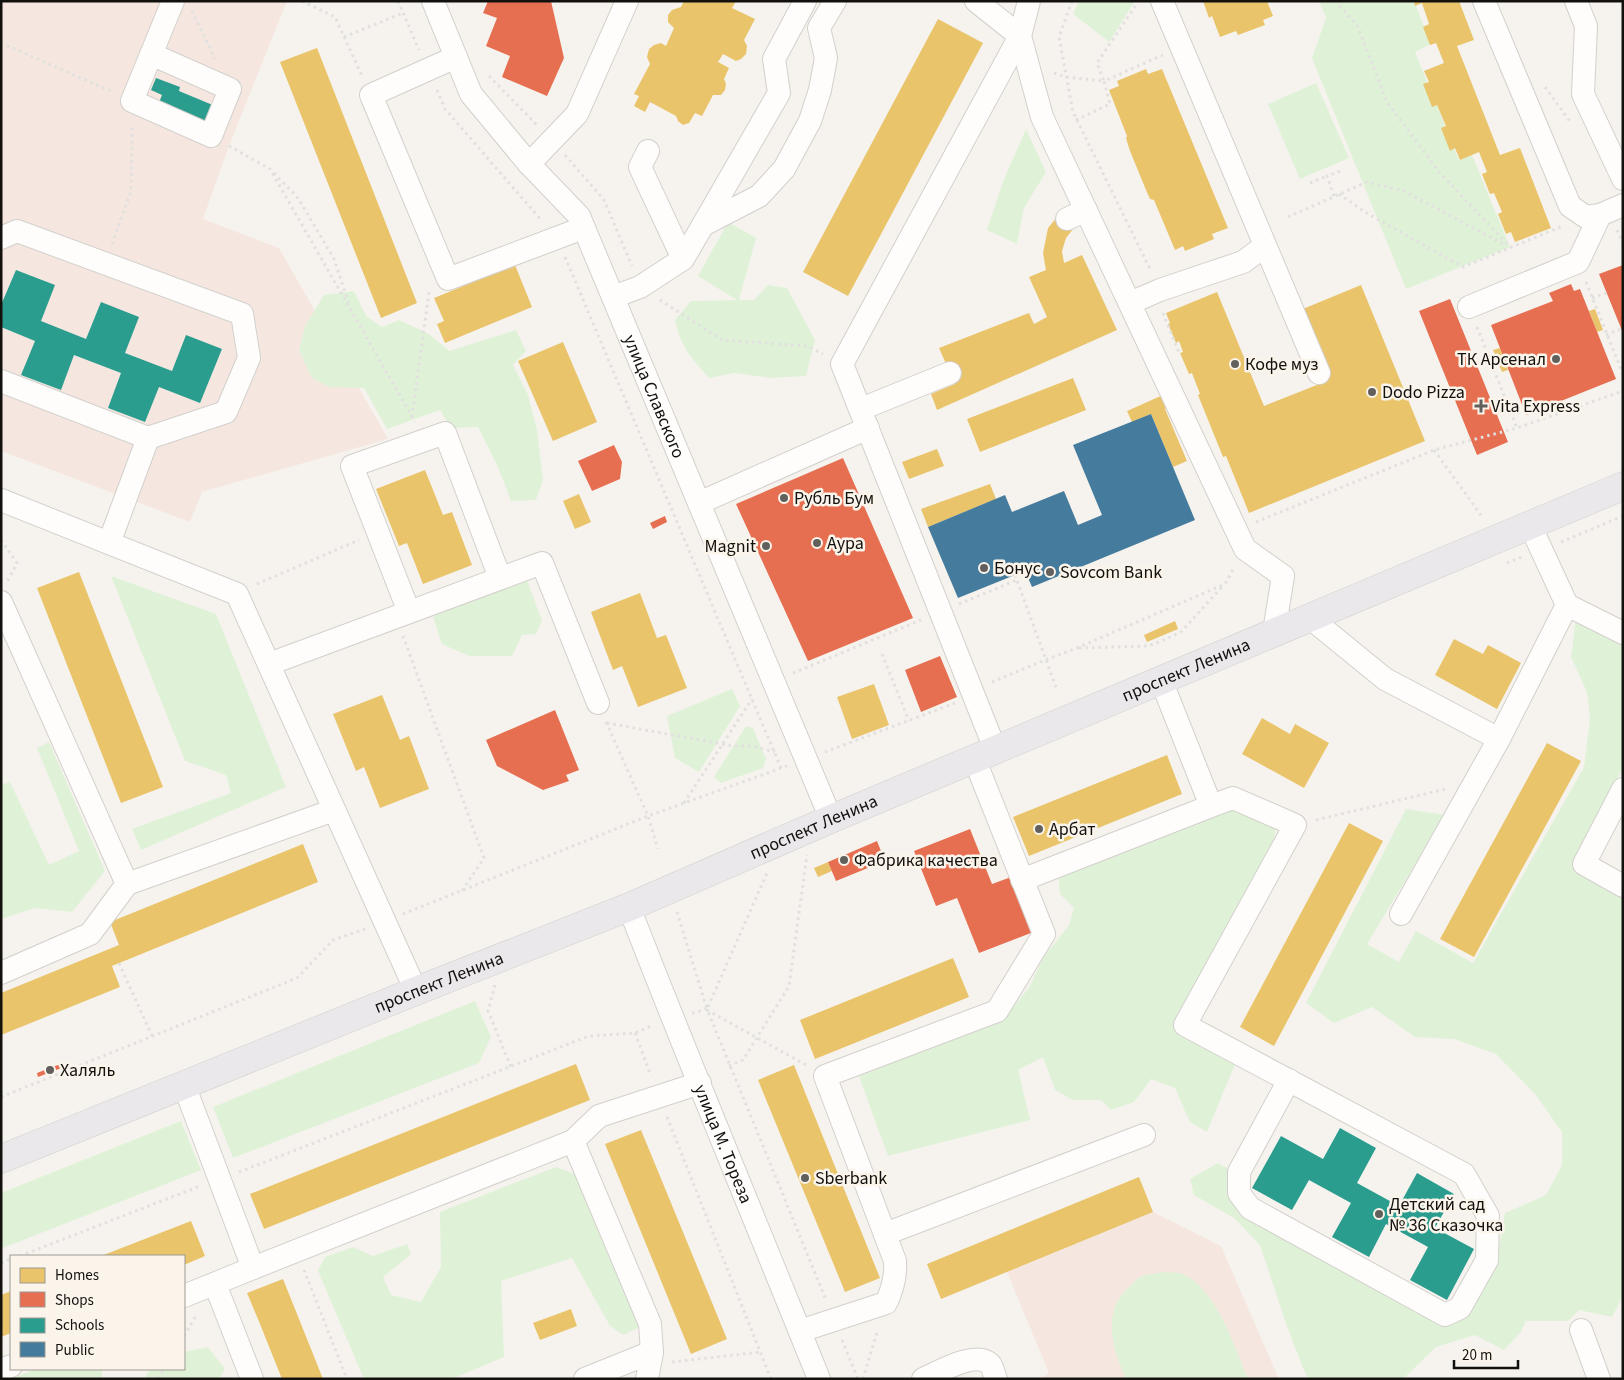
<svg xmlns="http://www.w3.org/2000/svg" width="1624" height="1380" font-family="'Source Sans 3',sans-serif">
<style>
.education{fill:#f5e7e0}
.green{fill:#dff2d8}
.homes{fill:#e9c46a}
.shops{fill:#e76f51}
.schools{fill:#2a9d8f}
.public{fill:#457b9d}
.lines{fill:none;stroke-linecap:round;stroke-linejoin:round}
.minor-casing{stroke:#d3d0cc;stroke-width:24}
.major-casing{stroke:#d1d0cd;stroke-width:29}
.path{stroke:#e1e0df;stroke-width:3;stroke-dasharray:2.5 4;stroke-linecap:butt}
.minor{stroke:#fefdfc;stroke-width:22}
.major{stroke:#eae8eb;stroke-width:28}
.poi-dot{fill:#62605c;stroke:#faf4ea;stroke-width:2}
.labels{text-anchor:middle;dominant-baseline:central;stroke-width:5;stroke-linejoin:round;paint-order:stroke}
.poi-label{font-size:18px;fill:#13110e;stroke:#faf4ea;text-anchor:start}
.street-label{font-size:18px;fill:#13110e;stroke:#faf4ea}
</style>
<rect width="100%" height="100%" fill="#f6f3ee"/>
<!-- education -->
<path class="education" d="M1 1H287L229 146 203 219 279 248 388 439 202 492 190 522 1 451Z
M1153 1212 1221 1246 1279 1379H1039L1049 1373 1007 1272Z"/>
<!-- green -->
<path class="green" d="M1079 1H1135L1109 42 1073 14Z
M1319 1H1414L1431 44 1415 52 1459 160 1472 155 1510 247 1406 289 1312 58 1326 18Z
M1316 83 1349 158 1300 179 1268 104Z
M1026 129 1046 172 1024 208 1017 244 987 230 1002 184Z
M728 222 756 238 739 300H754L768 285 787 288 815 340 806 376 771 378 734 373 709 378C691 357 681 348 675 320L691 301 737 300 698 276Z
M354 291 366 316 382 327 399 320 429 334 449 351 516 330 526 351 513 365 528 395 537 430 543 480 536 500 511 501 498 467 478 427 451 428 440 410 387 429 364 388 329 387 312 378 299 350 305 326 324 295Z
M111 576 216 614 286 787 141 850 132 829 231 793 226 775 185 761Z
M527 580 542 621 536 634 522 635 512 656H469L442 644 433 617 446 608Z
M1576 618 1623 641V768L1572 863 1623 891V1296L1612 1317 1579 1310 1568 1321H1526L1520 1333 1504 1350 1475 1335 1436 1347 1405 1377 1400 1379H1309L1305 1373 1285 1321 1260 1245 1234 1218 1194 1195 1190 1179 1218 1163 1232 1171 1240 1206 1442 1318 1470 1309 1499 1248 1505 1213 1546 1195 1562 1165V1132L1535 1094 1496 1054 1454 1039 1415 1037 1372 1007 1334 1023 1306 1003 1406 809 1445 815 1367 944 1399 962 1416 931 1473 963 1584 767 1590 719 1587 692 1571 657Z
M732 689 740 706 699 772 675 758 667 716Z
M746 726 753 728 766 759 763 768 721 783 714 777Z
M49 742 105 871 72 912 35 908 1 919V785L10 782 49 865 79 851 37 748Z
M1236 807 1277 824 1270 855 1174 1026 1236 1062 1207 1132 1190 1122 1175 1088 1151 1079 1134 1102 1111 1110 1101 1100H1073L1055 1090 1043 1057 1018 1070 1030 1120 888 1156 858 1074 1003 1019 1029 988 1043 958 1069 925 1074 908 1060 894 1058 874Z
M475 1001 491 1037 479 1063 233 1158 213 1107Z
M181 1121 201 1170 3 1248 1 1246V1193Z
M556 1167 575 1174 639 1318 638 1328 623 1335 610 1326 572 1258 501 1281 504 1357 452 1379H364L318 1271 325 1257 353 1247 373 1256 407 1244 411 1254 383 1277 391 1295 421 1302 441 1267 440 1212Z
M1163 1272C1169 1273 1177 1272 1183 1274 1216 1288 1235 1348 1248 1379H1126C1113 1350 1101 1313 1128 1288 1132 1285 1136 1279 1140 1277 1147 1274 1156 1274 1163 1272Z
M208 1347 225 1369 219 1379H144L150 1369H184V1352Z
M36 1369H102V1379H10Z"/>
<!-- homes -->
<path class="homes" d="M684 1H736L732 8 755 19 744 40 747 46 746 54 741 59 736 61 723 54 718 62 729 68 724 79 726 84 725 90 721 95H713L702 116 695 113 689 123 683 125 678 121 676 116 650 102 645 112 634 106 639 96 634 94 650 64 647 57 649 49 654 45 661 43 666 46 674 28 668 22V15L672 10 681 7Z
M1203 1H1267L1273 16 1263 20 1265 25 1238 35 1236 31 1220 37 1212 16 1209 18Z
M1414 1H1459L1474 40 1457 46 1500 155 1520 148 1551 228 1515 242 1511 232 1506 234 1498 214 1502 212 1494 193 1490 194 1482 174 1487 172 1479 152 1460 160 1455 148 1450 151 1441 128 1446 126 1437 105 1432 107 1423 84 1429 82 1424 71 1444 63 1436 43 1430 45 1423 27 1429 24 1422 3 1415 6Z
M938 19 983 43 848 296 803 272Z
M317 48 417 303 381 318 280 62Z
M1146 69 1148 74 1162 69 1228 228 1212 234 1214 239 1185 251 1183 246 1175 250 1154 200 1150 199 1146 190 1130 151 1126 138 1127 136 1109 90 1119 86 1117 81Z
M1062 211 1073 229 1066 238 1062 251 1064 263 1082 255 1117 330 937 410 931 394 955 384 939 348 1029 313 1034 324 1047 317 1029 277 1046 270 1043 253 1048 228Z
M515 265 532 307 445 343 437 324 444 321 434 298Z
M1361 285 1425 441 1249 513 1226 456 1223 457 1198 395 1200 394 1192 373 1189 374 1180 353 1183 352 1179 341 1176 343 1168 324 1170 323 1166 313 1217 292 1264 406 1327 381 1298 311Z
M1595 309 1603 330 1597 332 1589 311Z
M563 342 597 422 553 441 518 361Z
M1500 348 1508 370 1502 372 1493 350Z
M1073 378 1086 410 980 452 967 419Z
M1163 395 1169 407 1165 409 1187 461 1173 467 1151 414 1132 422 1127 411Z
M937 449 944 466 909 479 902 462Z
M425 470 443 515 452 512 472 565 423 584 407 543 399 546 376 489Z
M990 484 996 499 928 527 921 509Z
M579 494 591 522 575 529 563 501Z
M79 572 163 787 121 803 37 588Z
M640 593 657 638 666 635 687 688 638 707 622 666 613 670 591 612Z
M1175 621 1178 629 1147 642 1144 635Z
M1454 639 1483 654 1488 645 1521 663 1497 709 1435 675Z
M874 684 889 725 852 739 837 697Z
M382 695 400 740 409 736 429 789 380 808 364 767 356 771 333 714Z
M1262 718 1290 734 1295 724 1329 743 1304 788 1242 754Z
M1547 743 1581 761 1474 957 1440 939Z
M1167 755 1182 794 1029 856 1013 817Z
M1349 823 1383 841 1274 1046 1240 1027Z
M303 844 318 882 112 966 120 987 1 1035V993L119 945 110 922Z
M828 862 832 871 818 877 814 868Z
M953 958 969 997 815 1059 800 1020Z
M576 1064 590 1100 264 1229 250 1194Z
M794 1065 880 1278 845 1292 758 1080Z
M641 1130 727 1339 691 1354 605 1144Z
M1139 1177 1153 1212 941 1299 927 1264Z
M191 1221 205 1256 184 1265V1256H101Z
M283 1279 323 1379H282L260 1324 247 1293Z
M11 1291V1333L1 1337V1295Z
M571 1309 577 1326 540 1340 533 1323Z"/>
<!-- shops -->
<path class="shops" d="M488 1H551L564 58 547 96 502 77 510 56 486 46 497 18 483 13Z
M1623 265V333L1599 274Z
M1571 284 1574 291 1580 289 1616 379 1526 415 1491 325 1553 301 1549 293Z
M1450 299 1508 442 1477 455 1419 311Z
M614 445 622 462 620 479 592 491 578 461Z
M843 458 913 618 808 661 736 504Z
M665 516 667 522 653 529 650 523Z
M940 656 957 697 921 712 905 670Z
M555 710 579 770 566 775 569 781 543 790 497 766 486 740Z
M970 829 992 884 1014 876 1036 931 979 953 957 898 936 906 914 851Z
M877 841 885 861 836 881 828 862Z
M63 1063 64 1067 38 1077 37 1073Z"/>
<!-- schools -->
<path class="schools" d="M156 78 180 87 179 91 215 106 207 125 156 110 162 95 151 90Z
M16 270 55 285 41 321 86 339 101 302 139 317 125 353 172 371 186 335 222 349 200 403 159 387 145 422 108 408 121 373 74 355 61 390 21 375 35 341 1 327V305Z
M1340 1128 1376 1148 1357 1183 1399 1206 1417 1173 1454 1194 1435 1228 1474 1249 1447 1300 1410 1280 1428 1247 1386 1224 1369 1257 1332 1237 1351 1203 1309 1180 1292 1210 1252 1188 1281 1136 1323 1159Z"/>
<!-- public -->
<path class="public" d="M1151 414 1195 520 1032 587 1025 571 958 598 928 527 1005 495 1012 512 1064 491 1078 525 1102 515 1073 445Z"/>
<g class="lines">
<defs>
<g id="minor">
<path id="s1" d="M433 1 471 94 529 164 579 216 831 819"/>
<path d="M976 1 1020 36 842 364 995 749"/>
<path d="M1029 1 1020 36 1042 117 1245 549 1283 576 1274 632"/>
<path d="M1162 1 1319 373"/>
<path d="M1484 1 1570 206 1586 217 1600 215 1623 205"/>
<path d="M1576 1 1586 26 1583 94 1623 179"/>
<path d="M151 54 230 89 211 136 132 101 173 1"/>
<path d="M456 57 371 95 448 279 583 228"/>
<path d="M648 151 640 167 683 259"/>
<path d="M529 164 577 114 627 1"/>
<path d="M1067 219 1086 210"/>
<path d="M703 225 779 93 774 59 805 1"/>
<path d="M1 238 17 231 242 314 249 358 226 412 148 438 109 543"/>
<path d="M613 297 640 287 683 259 703 225 759 196 784 169 810 121 820 90 826 58 819 28 835 1"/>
<path d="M1130 303 1160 290 1243 262 1265 246"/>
<path d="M1469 307 1578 262 1600 215"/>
<path d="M1 381 148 438"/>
<path d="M861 409 950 373"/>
<path d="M1 500 237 594 416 991"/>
<path d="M699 503 868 428"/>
<path d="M1530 525 1567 605 1623 633"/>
<path d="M1 602 127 884"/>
<path d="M409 612 352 466 445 433 500 578"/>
<path d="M1309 617 1385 679 1499 739"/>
<path d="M269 664 542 563 598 703"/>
<path d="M1161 680 1211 806 1233 798 1295 825 1185 1025 1464 1174 1488 1216 1487 1260 1460 1308 1445 1315 1250 1208 1239 1193V1172L1289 1080"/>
<path d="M1623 789 1584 864 1623 886"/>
<path d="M1022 880 1211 806"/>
<path id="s2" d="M629 907C690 1065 756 1222 819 1379"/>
<path d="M1401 914 1499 739 1567 605"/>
<path d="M1 973 90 934 127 884 334 810"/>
<path d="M184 1085 253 1268 573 1141 650 1324 652 1352 647 1379"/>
<path d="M573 1141 599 1116 700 1083"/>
<path d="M885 1234 1144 1135"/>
<path d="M215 1284 252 1379"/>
<path d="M184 1296 253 1268"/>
<path d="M1581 1330 1599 1379"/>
<path d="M800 1331 886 1303C893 1289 896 1277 895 1261L825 1076 997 1011 1044 934 974 758"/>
<path d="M1 1370 11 1366"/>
<path d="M585 1379 652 1352"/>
<path d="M923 1379C939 1372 976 1350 990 1364 993 1367 994 1375 996 1379"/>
</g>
<g id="major">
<path id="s3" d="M1 1159 416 991 629 907 831 819 1623 486"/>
</g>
</defs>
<!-- minor casing -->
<use href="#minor" class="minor-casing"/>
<!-- major casing -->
<use href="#major" class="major-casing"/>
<!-- path -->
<path class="path" d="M302 1 335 17 362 76
M398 1 419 50
M1072 1 1059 37 1073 112 1151 271
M1335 1 1357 25 1387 102 1439 172 1510 247
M192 11 215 59
M344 37 403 13
M1 43 113 92
M1054 73 1066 77 1104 81 1097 63 1136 5
M489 76 537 125
M1545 87 1571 123
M437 90 445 109 542 221
M1076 120 1110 104 1104 81 1163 55
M229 146 270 169 415 422
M565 155 604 200 632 266
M274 173 298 198 334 259 349 304
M1310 183 1327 176
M1339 194 1368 214 1463 267 1563 226
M1334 196 1327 176 1343 170
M1288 217 1367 182 1404 191 1505 245
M1617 230 1623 243
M112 244 131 191 132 124
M565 257 781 768
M1586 282 1623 374
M1592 298 1607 293
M660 300 722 340 807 346 823 354
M1163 313 1180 355
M1477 327 1517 428
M1606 335 1621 329
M412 417 429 292 431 291
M1434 450 1483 518
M1256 522 1434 450 1517 428 1623 391
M1 540 17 563 7 582
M1561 542 1623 516
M1507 563 1522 557
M1015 575 1057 690
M257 584 359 540
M959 604 1017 580
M403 636 484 858 462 891
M1079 648 1148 646 1164 640 1181 632 1222 587
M882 654 909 721
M793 673 921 620
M992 682 1045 660 1077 648 1225 584 1235 566
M606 722 648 816 658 849
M607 723 733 746H752L775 752
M825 752 955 703
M684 803 752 699
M1316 820 1446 789
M677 912 707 1009 767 873
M403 914 648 816 787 766
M119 963 152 1036
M495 985 488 1011 511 1067
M707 1010 806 1065
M692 1013 707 1009 826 1300
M635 1033 651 1076
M729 1066 743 1060 789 986 807 855
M1 1097 297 978 333 940 365 929
M667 1117 771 1379
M239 1172 589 1036 635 1033 651 1026
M20 1256 200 1186
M1 1263 11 1259
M304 1270 347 1379
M184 1336 197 1314
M842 1340 858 1379
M672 1362 761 1352
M158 1379 164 1369
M863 1379 878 1329"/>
<!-- minor -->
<use href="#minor" class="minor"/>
<!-- major -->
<use href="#major" class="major"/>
</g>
<!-- markers -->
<g class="poi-dot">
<circle cx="1556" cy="359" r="5"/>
<circle cx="1235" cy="364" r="5"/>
<circle cx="1372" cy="392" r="5"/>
<path d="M1478.5 398.5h5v5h5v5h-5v5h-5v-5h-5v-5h5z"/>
<circle cx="784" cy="498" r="5"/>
<circle cx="817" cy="543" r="5"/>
<circle cx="766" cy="546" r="5"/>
<circle cx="984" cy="568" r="5"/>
<circle cx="1050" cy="572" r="5"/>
<circle cx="1039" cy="829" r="5"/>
<circle cx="844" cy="860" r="5"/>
<circle cx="50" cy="1070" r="5"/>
<circle cx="805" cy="1178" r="5"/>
<circle cx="1379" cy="1214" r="5"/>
</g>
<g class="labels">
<!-- poi labels -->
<g class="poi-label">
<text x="1546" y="359" text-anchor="end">ТК Арсенал</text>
<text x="1245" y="364">Кофе муз</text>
<text x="1382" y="392">Dodo Pizza</text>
<text x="1491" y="406">Vita Express</text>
<text x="794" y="498">Рубль Бум</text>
<text x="827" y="543">Аура</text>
<text x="756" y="546" text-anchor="end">Magnit</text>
<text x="994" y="568">Бонус</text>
<text x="1060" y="572">Sovcom Bank</text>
<text x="1049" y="829">Арбат</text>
<text x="854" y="860">Фабрика качества</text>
<text x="60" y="1070">Халяль</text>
<text x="815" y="1178">Sberbank</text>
<text x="1389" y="1204">Детский сад<tspan x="1389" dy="21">№ 36 Сказочка</tspan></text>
</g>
<!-- street labels -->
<g class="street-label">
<text stroke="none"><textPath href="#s1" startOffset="459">улица Славского</textPath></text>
<text stroke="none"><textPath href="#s3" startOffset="1282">проспект Ленина</textPath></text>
<text stroke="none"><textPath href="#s3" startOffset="878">проспект Ленина</textPath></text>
<text stroke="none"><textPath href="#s3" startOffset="472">проспект Ленина</textPath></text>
<text stroke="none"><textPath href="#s2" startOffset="255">улица М. Тореза</textPath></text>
</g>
</g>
<!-- border -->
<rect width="1624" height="1380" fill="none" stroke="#13110e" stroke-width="5"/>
<!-- legend -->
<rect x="10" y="1255" width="175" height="115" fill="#faf4ea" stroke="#9e9992"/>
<rect x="20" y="1268" width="25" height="15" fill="#e9c46a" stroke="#9e9992"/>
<text x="55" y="1280" font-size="15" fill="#13110e">Homes</text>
<rect x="20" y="1292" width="25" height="15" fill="#e76f51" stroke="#9e9992"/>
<text x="55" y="1305" font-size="15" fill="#13110e">Shops</text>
<rect x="20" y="1318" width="25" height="15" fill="#2a9d8f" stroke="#9e9992"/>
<text x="55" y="1330" font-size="15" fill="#13110e">Schools</text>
<rect x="20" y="1342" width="25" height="15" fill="#457b9d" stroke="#9e9992"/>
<text x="55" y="1355" font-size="15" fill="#13110e">Public</text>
<!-- scale -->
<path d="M1454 1360v8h64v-8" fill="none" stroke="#13110e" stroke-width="2.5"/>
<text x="1462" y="1360" font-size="15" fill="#13110e" stroke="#faf4ea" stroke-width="4" paint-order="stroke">20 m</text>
</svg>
